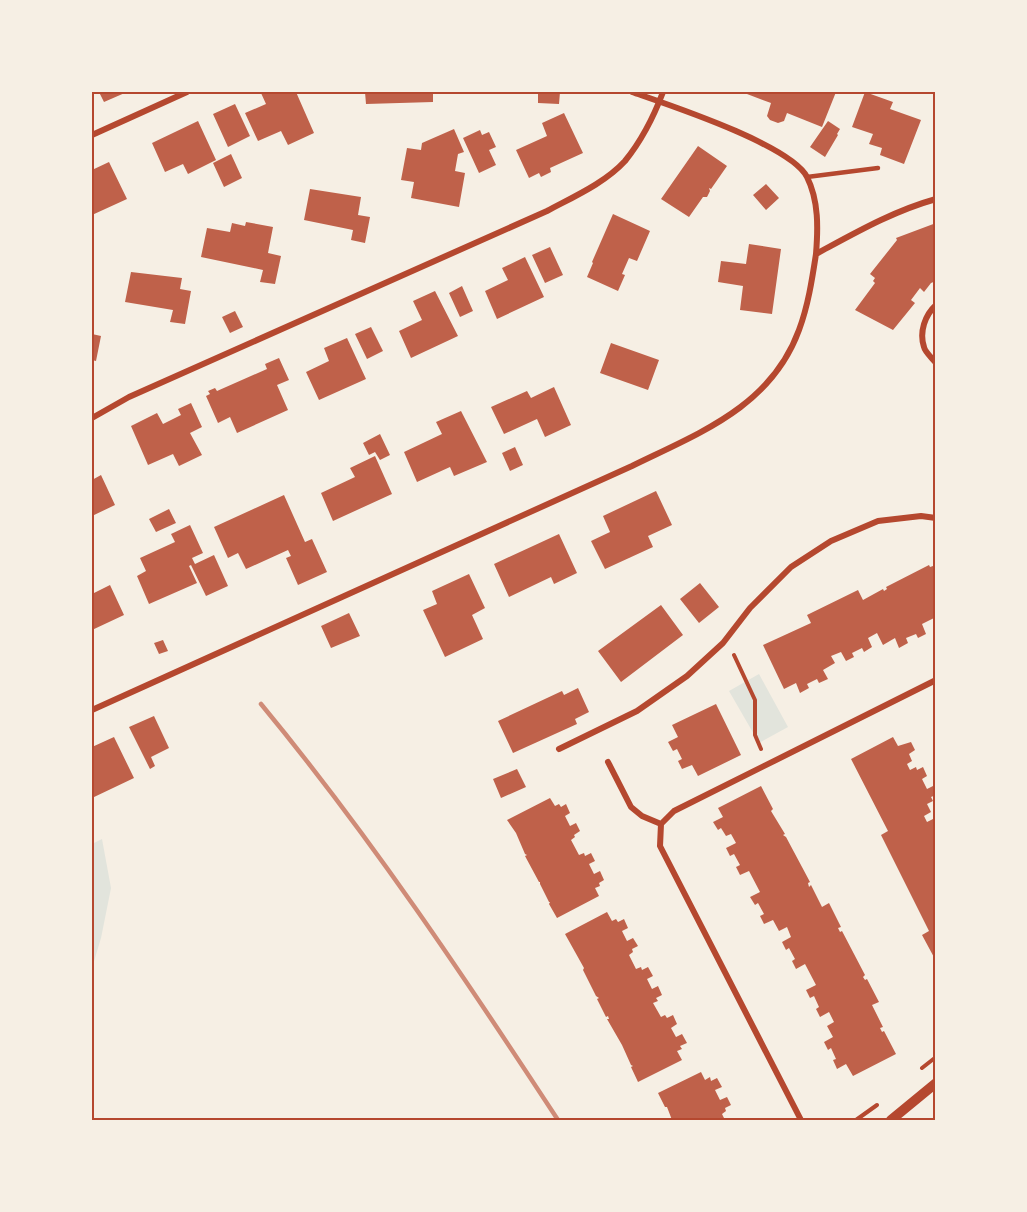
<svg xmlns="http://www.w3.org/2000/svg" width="1027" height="1212" font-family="'Alegreya Sans',sans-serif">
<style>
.green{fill:#e2e4dc}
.building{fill:#bf614a}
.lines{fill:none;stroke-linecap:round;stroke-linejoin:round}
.path{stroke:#b5482f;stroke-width:4}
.service{stroke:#b5482f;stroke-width:4.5}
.minor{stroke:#b5482f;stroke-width:6}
.tertiary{stroke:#b5482f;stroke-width:10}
.rail{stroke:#cf8b77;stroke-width:4.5}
.neatline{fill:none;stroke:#b5482f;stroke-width:2}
</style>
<rect width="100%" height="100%" fill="#f6efe4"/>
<!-- green -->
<path class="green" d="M759 674 788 727 759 743 729 691Z
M102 839 111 888 101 938 92 968V844Z"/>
<!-- building -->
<path class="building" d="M99 92H127L104 102Z
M264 92H296L314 133 288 145 281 131 258 141 245 113 266 104 261 93Z
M365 92H433V102L366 104Z
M538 92H560L559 104 538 103Z
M748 92H836L822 127 787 113 784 121 778 123 770 120 767 116 771 103 747 94Z
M865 92 893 102 890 109 921 120 904 164 880 155 882 148 869 144 873 134 852 127Z
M235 104 250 136 228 147 213 114Z
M564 113 583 153 550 168 551 172 541 177 539 173 529 178 516 150 547 136 542 123Z
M198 121 216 160 188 174 183 164 165 172 152 143Z
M828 121 840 129 837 134 838 135 825 157 810 147Z
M454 129 464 152 458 154 455 171 465 173 459 207 411 198 414 182 401 180 407 148 421 150 422 143Z
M480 130 482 135 489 132 496 147 489 150 496 165 479 173 463 138Z
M698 146 727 166 711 189 709 188 710 191 707 197H703L689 217 661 199Z
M231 154 242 178 224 187 213 163Z
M109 162 127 199 92 215V170Z
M766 184 779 198 766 210 753 195Z
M310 189 361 197 358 215 370 217 365 243 351 240 353 230 304 220Z
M613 214 650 231 637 261 629 258 622 274 625 275 618 291 587 277 593 263 592 262Z
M246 222 273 227 268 253 281 256 275 284 260 282 263 270 201 257 207 228 230 232 232 223 245 226Z
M936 223V281L931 283 924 292 920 288 911 300 915 303 893 330 855 310 875 283 873 281 875 278 870 274 897 240 896 238Z
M749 244 781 249 772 314 740 310 743 286 718 282 721 261 746 264Z
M550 247 563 275 545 283 532 255Z
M525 257 544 297 497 319 485 291 508 280 502 268Z
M131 272 182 278 180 289 191 291 185 324 170 322 173 310 125 302Z
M462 286 473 311 460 317 449 293Z
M435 291 458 336 411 358 399 331 422 320 413 301Z
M235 311 243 327 230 333 222 317Z
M371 327 383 351 367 359 355 334Z
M92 334 101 336 96 361 92 360Z
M347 338 366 379 319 400 306 372 329 361 324 348Z
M611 343 659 360 648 390 600 373Z
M279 358 289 380 277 385 288 410 237 433 230 417 218 423 206 396 210 394 208 391 215 388 217 391 267 369 265 364Z
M554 387 571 425 545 437 537 419 504 434 491 407 527 391 531 398Z
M191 403 202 427 190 433 202 455 179 466 173 454 148 465 131 426 157 413 163 424 181 415 178 409Z
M461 411 487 462 454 476 450 467 417 482 404 452 442 434 436 422Z
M380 434 390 455 380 460 375 452 369 455 363 443Z
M515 447 523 465 510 471 502 453Z
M375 456 392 494 333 521 321 493 355 477 350 468Z
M101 475 115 505 92 516V480Z
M656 491 672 525 648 536 653 547 605 569 591 541 610 532 603 516Z
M284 495 305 542 312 539 327 572 298 585 286 558 291 556 288 550 246 569 238 553 228 558 214 527Z
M169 509 176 523 156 532 149 519Z
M190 525 203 553 192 558 195 564 214 555 228 586 206 596 191 565 189 566 197 583 149 604 137 576 146 571 140 558 175 542 171 534Z
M559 534 577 573 554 584 551 577 509 597 494 564Z
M929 565 930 567 936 565V617L922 624 926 634 918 638 916 634 906 638 908 643 899 648 895 638 883 645 877 633 868 638 872 647 864 652 862 648 852 653 854 657 846 661 841 652 831 656 835 663 823 670 828 679 819 683 817 679 807 684 809 688 800 693 796 683 784 689 763 645 811 623 807 615 858 590 863 600 883 589 884 591 887 589 886 587Z
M469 574 485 608 472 615 483 639 445 657 423 610 437 604 432 591Z
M700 583 719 607 699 623 680 599Z
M110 585 124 615 92 630V594Z
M661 605 683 635 621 682 598 651Z
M349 613 360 636 331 648 321 626Z
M163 640 168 651 159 654 154 643Z
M578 688 589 712 575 719 577 724 513 753 498 721 562 691 564 695Z
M716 704 741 755 698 776 692 765 682 769 678 761 682 759 677 749 673 751 668 742 678 737 672 725Z
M154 716 169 748 151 757 155 766 150 769 129 727Z
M114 737 134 778 92 798V747Z
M893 737 898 746 911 742 915 750 909 754 912 761 907 764 910 770 916 767 917 770 923 767 927 776 922 779 927 789 933 786 936 792V795L931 797 933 801 927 804 931 812 924 816 927 822 933 819 936 822V961L922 935 929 931 881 835 888 831 851 759Z
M517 769 526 787 501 798 493 779Z
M761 786 773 809 771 811 785 834 783 835 786 837 810 882 808 883 809 887 811 885 822 907 829 903 841 927 838 928 840 932 842 931 865 975 863 977 865 980 867 979 879 1002 872 1005 883 1027 880 1028 882 1032 884 1031 896 1054 853 1076 846 1064 837 1069 833 1060 836 1059 831 1048 828 1050 824 1042 833 1037 827 1026 834 1022 829 1012 820 1017 816 1009 819 1007 814 996 810 998 806 990 816 985 805 964 796 969 792 961 795 959 789 948 786 950 782 942 791 937 787 927 779 931 773 920 764 924 760 916 764 914 758 903 755 905 750 897 760 892 749 871 740 875 736 867 740 865 734 854 730 856 726 848 736 843 731 834 726 836 721 828 718 830 713 822 723 817 718 808Z
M550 798 555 806 559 804 561 807 566 804 570 813 565 816 570 826 576 823 580 831 574 835 575 837 571 840 579 855 584 853 585 856 591 853 595 861 589 864 594 874 600 871 604 880 599 883 600 886 595 888 599 896 557 918 549 904 550 902H549L540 884V882H539L525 856 527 855 525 854 516 833 507 820Z
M607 912 612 921 616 919 618 922 624 919 628 928 622 931 627 941 633 938 638 946 632 949 633 952 629 955 636 969 641 967 642 970 648 967 653 976 647 979 652 989 658 986 662 995 656 998 658 1001 653 1003 661 1017 665 1015 667 1018 673 1015 677 1024 671 1028 676 1037 682 1034 687 1043 680 1046 682 1049 677 1051 682 1060 638 1082 631 1067 633 1066 631 1065 622 1045 607 1019H609L608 1016 606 1017 597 999 599 998 596 996 583 970 584 968 565 934Z
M701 1072 705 1080 710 1077 711 1081 717 1078 722 1087 715 1090 720 1100 727 1097 731 1105 725 1108 726 1111 722 1114 725 1120H672L667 1107H665L658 1093Z"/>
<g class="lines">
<!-- path -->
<path class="path" d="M734 655 755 700V735L761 749
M922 1068 936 1057
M856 1120 877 1105"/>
<!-- service -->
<path class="service" d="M807 177 878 168"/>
<!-- minor -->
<path class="minor" d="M632 92C669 105 791 145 807 177 819 201 818 229 816 254
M92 135 187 92
M936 305C925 315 919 332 924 347 925 352 932 358 936 363
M92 418 129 397 547 211C573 197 605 183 625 161 642 140 654 116 663 92
M92 710 632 466C699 433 771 407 799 330 808 306 812 280 816 254 855 233 893 211 936 199
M559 749 637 711 687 676 723 643 750 608 791 567 831 541 878 521 921 516 936 518
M608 762 631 807 642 816 661 824
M661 824 660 846 801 1120
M661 824 674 811 936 680"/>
<!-- tertiary -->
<path class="tertiary" d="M891 1120 936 1083"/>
<!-- rail -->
<path class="rail" d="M261 704C370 836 465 978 558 1120"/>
</g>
<!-- border -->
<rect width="1027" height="1212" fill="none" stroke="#f6efe4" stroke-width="186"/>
<rect x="93" y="93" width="841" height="1026" class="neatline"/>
</svg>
